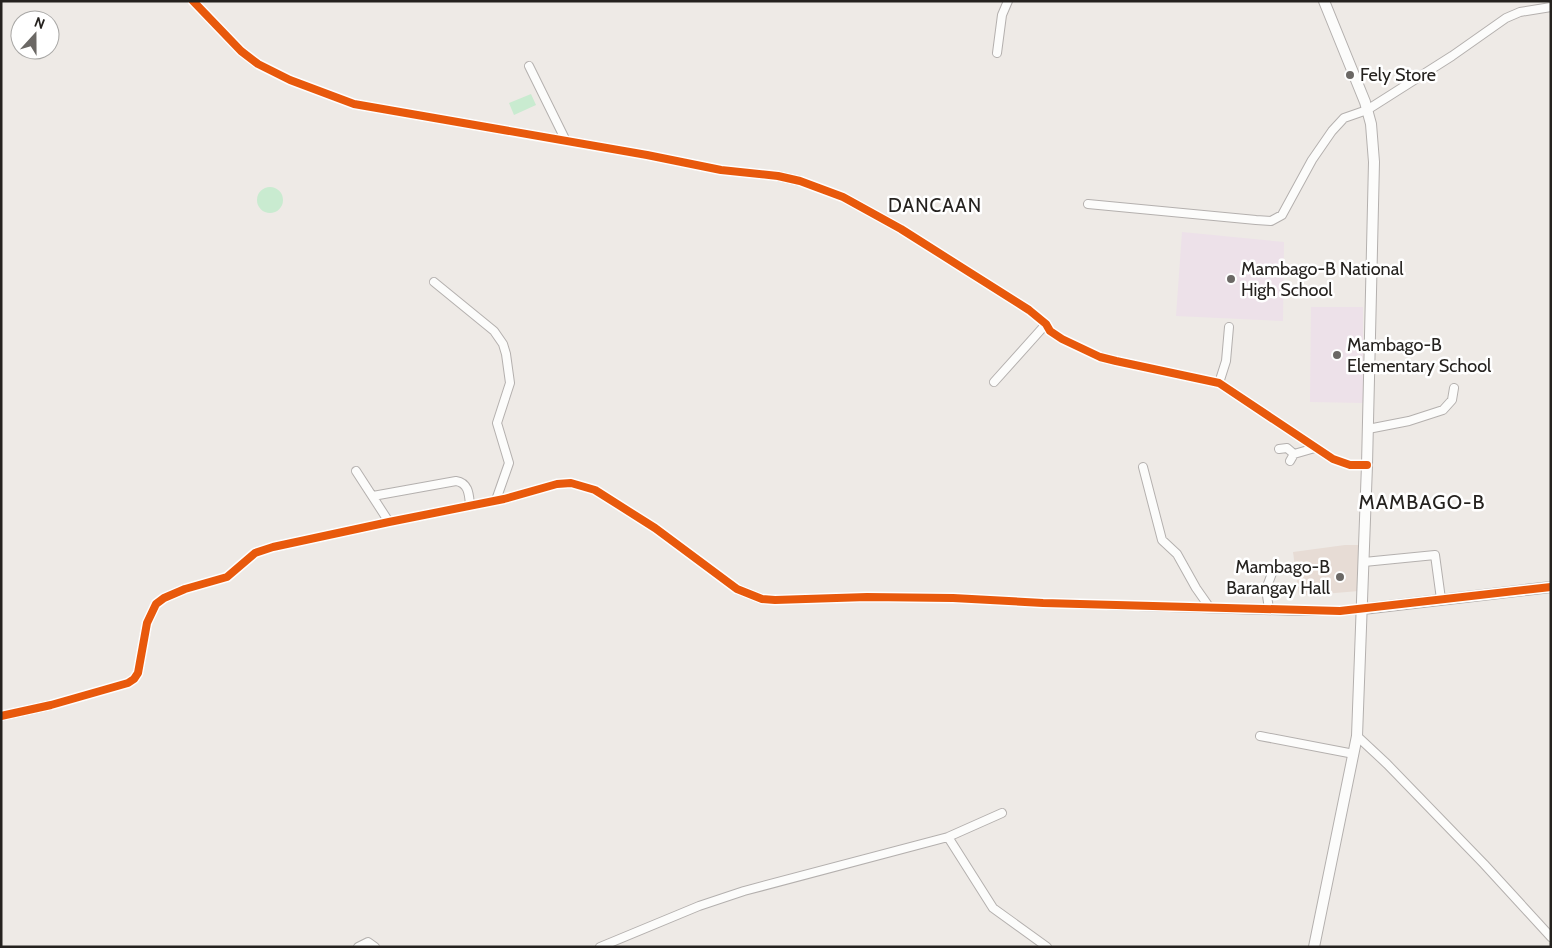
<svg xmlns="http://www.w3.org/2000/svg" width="1552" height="948" font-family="Cabin,sans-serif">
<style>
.built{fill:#e7dcd5}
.education{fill:#ede1e9}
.green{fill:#c9ebd0}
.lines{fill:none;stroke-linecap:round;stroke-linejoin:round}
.street-casing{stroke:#b4b0ae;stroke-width:10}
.secondary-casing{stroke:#b4b0ae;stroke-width:12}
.street{stroke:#fcfcfb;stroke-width:8}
.secondary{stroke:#fcfcfb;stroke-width:10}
.cycleway-casing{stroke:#fff;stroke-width:11}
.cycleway{stroke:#e8590c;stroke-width:8}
.poi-dot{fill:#6b6865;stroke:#fff;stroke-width:2}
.labels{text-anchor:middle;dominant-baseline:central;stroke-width:5;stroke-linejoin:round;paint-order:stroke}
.poi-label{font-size:18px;fill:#25221f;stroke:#fff;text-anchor:start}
.neighbourhood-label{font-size:19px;letter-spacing:1px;fill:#25221f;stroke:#fff}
.quarter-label{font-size:20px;letter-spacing:1px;fill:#25221f;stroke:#fff}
</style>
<rect width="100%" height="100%" fill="#eeeae6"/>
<!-- built -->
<path class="built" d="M1345 545H1359V591L1299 596 1293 552Z"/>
<!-- education -->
<path class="education" d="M1182 232 1284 242 1283 321 1176 316Z
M1311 307H1363V403L1310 402Z"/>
<!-- green -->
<path class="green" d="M531 94 536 105 514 115 509 103Z
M257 200a13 13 0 1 1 26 0a13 13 0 1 1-26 0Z"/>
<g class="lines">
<defs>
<path id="street" d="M193 1 241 51 258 64 290 80 354 104 647 155 721 170 778 176 800 181 843 197 901 229 1029 310 1046 324 1050 331 1062 339 1100 357 1116 361 1219 383 1333 459 1350 465H1367
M997 53 1002 15 1008 1
M529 66 566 141
M1088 204 1256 220 1271 221 1282 215 1312 160 1332 131 1344 118 1367 110 1452 56 1506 18 1520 12 1551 7
M434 282 494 331 503 344 506 354 510 383 497 423 509 463 496 500
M994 382 1046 324
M1219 383 1226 361 1229 327
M1368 429 1409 421 1443 410 1452 400 1454 388
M1279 449 1287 448 1294 454
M1290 461 1294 454 1315 448
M1143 467 1162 540 1177 554 1196 588 1210 608
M356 471 389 522
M373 496 456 481C469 483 469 495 470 505
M1364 562 1435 555 1441 599
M1269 609 1266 589 1274 568
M1 716 51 705 128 683 134 679 138 673 147 623 156 604 164 598 185 589 227 577 255 553 273 547 389 522 504 499 557 484 571 483 595 490 655 528 737 589 762 599 775 600 867 597 953 598 1043 603 1300 611H1340L1363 609
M1260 736 1354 754
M1357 736 1387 764 1484 864 1551 937
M948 837 993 908 1047 947
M358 947 368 942 375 947
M600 947 699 906 744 891 948 837 1002 813"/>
<path id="secondary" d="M1363 609 1551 587
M1314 947 1357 736 1367 465 1374 162 1371 124 1365 102 1324 1"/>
</defs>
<!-- street casing -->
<use href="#street" class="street-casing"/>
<!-- secondary casing -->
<use href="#secondary" class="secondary-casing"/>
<!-- street -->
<use href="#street" class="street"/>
<!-- secondary -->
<use href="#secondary" class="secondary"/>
<defs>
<path id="cycleway" d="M193 1 241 51 258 64 290 80 354 104 647 155 721 170 778 176 800 181 843 197 901 229 1029 310 1046 324 1050 331 1062 339 1100 357 1116 361 1219 383 1333 459 1350 465H1367
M1 716 51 705 128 683 134 679 138 673 147 623 156 604 164 598 185 589 227 577 255 553 273 547 389 522 504 499 557 484 571 483 595 490 655 528 737 589 762 599 775 600 867 597 953 598 1043 603 1340 611 1551 587"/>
</defs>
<!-- cycleway casing -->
<use href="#cycleway" class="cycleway-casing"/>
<!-- cycleway -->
<use href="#cycleway" class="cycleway"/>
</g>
<!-- markers -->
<g class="poi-dot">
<circle cx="1350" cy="75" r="5"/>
<circle cx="1231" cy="279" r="5"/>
<circle cx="1337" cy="355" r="5"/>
<circle cx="1340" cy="577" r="5"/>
</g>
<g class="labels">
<!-- poi labels -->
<g class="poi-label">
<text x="1360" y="75">Fely Store</text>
<text x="1241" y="269">Mambago-B National<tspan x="1241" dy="21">High School</tspan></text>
<text x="1347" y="345">Mambago-B<tspan x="1347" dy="21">Elementary School</tspan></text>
<text x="1330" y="567" text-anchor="end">Mambago-B<tspan x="1330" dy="21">Barangay Hall</tspan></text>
</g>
<!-- neighbourhood labels -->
<g class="neighbourhood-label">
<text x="935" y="205">DANCAAN</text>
</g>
<!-- quarter labels -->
<g class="quarter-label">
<text x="1422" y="502">MAMBAGO-B</text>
</g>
</g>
<!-- border -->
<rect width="1552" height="948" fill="none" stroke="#25221f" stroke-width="5"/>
<!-- north arrow -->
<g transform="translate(35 35) rotate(21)"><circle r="24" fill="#ffffff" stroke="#a8a7a5"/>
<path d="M0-4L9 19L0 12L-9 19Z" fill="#6b6865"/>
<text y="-8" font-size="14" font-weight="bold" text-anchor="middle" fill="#25221f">N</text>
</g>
</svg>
